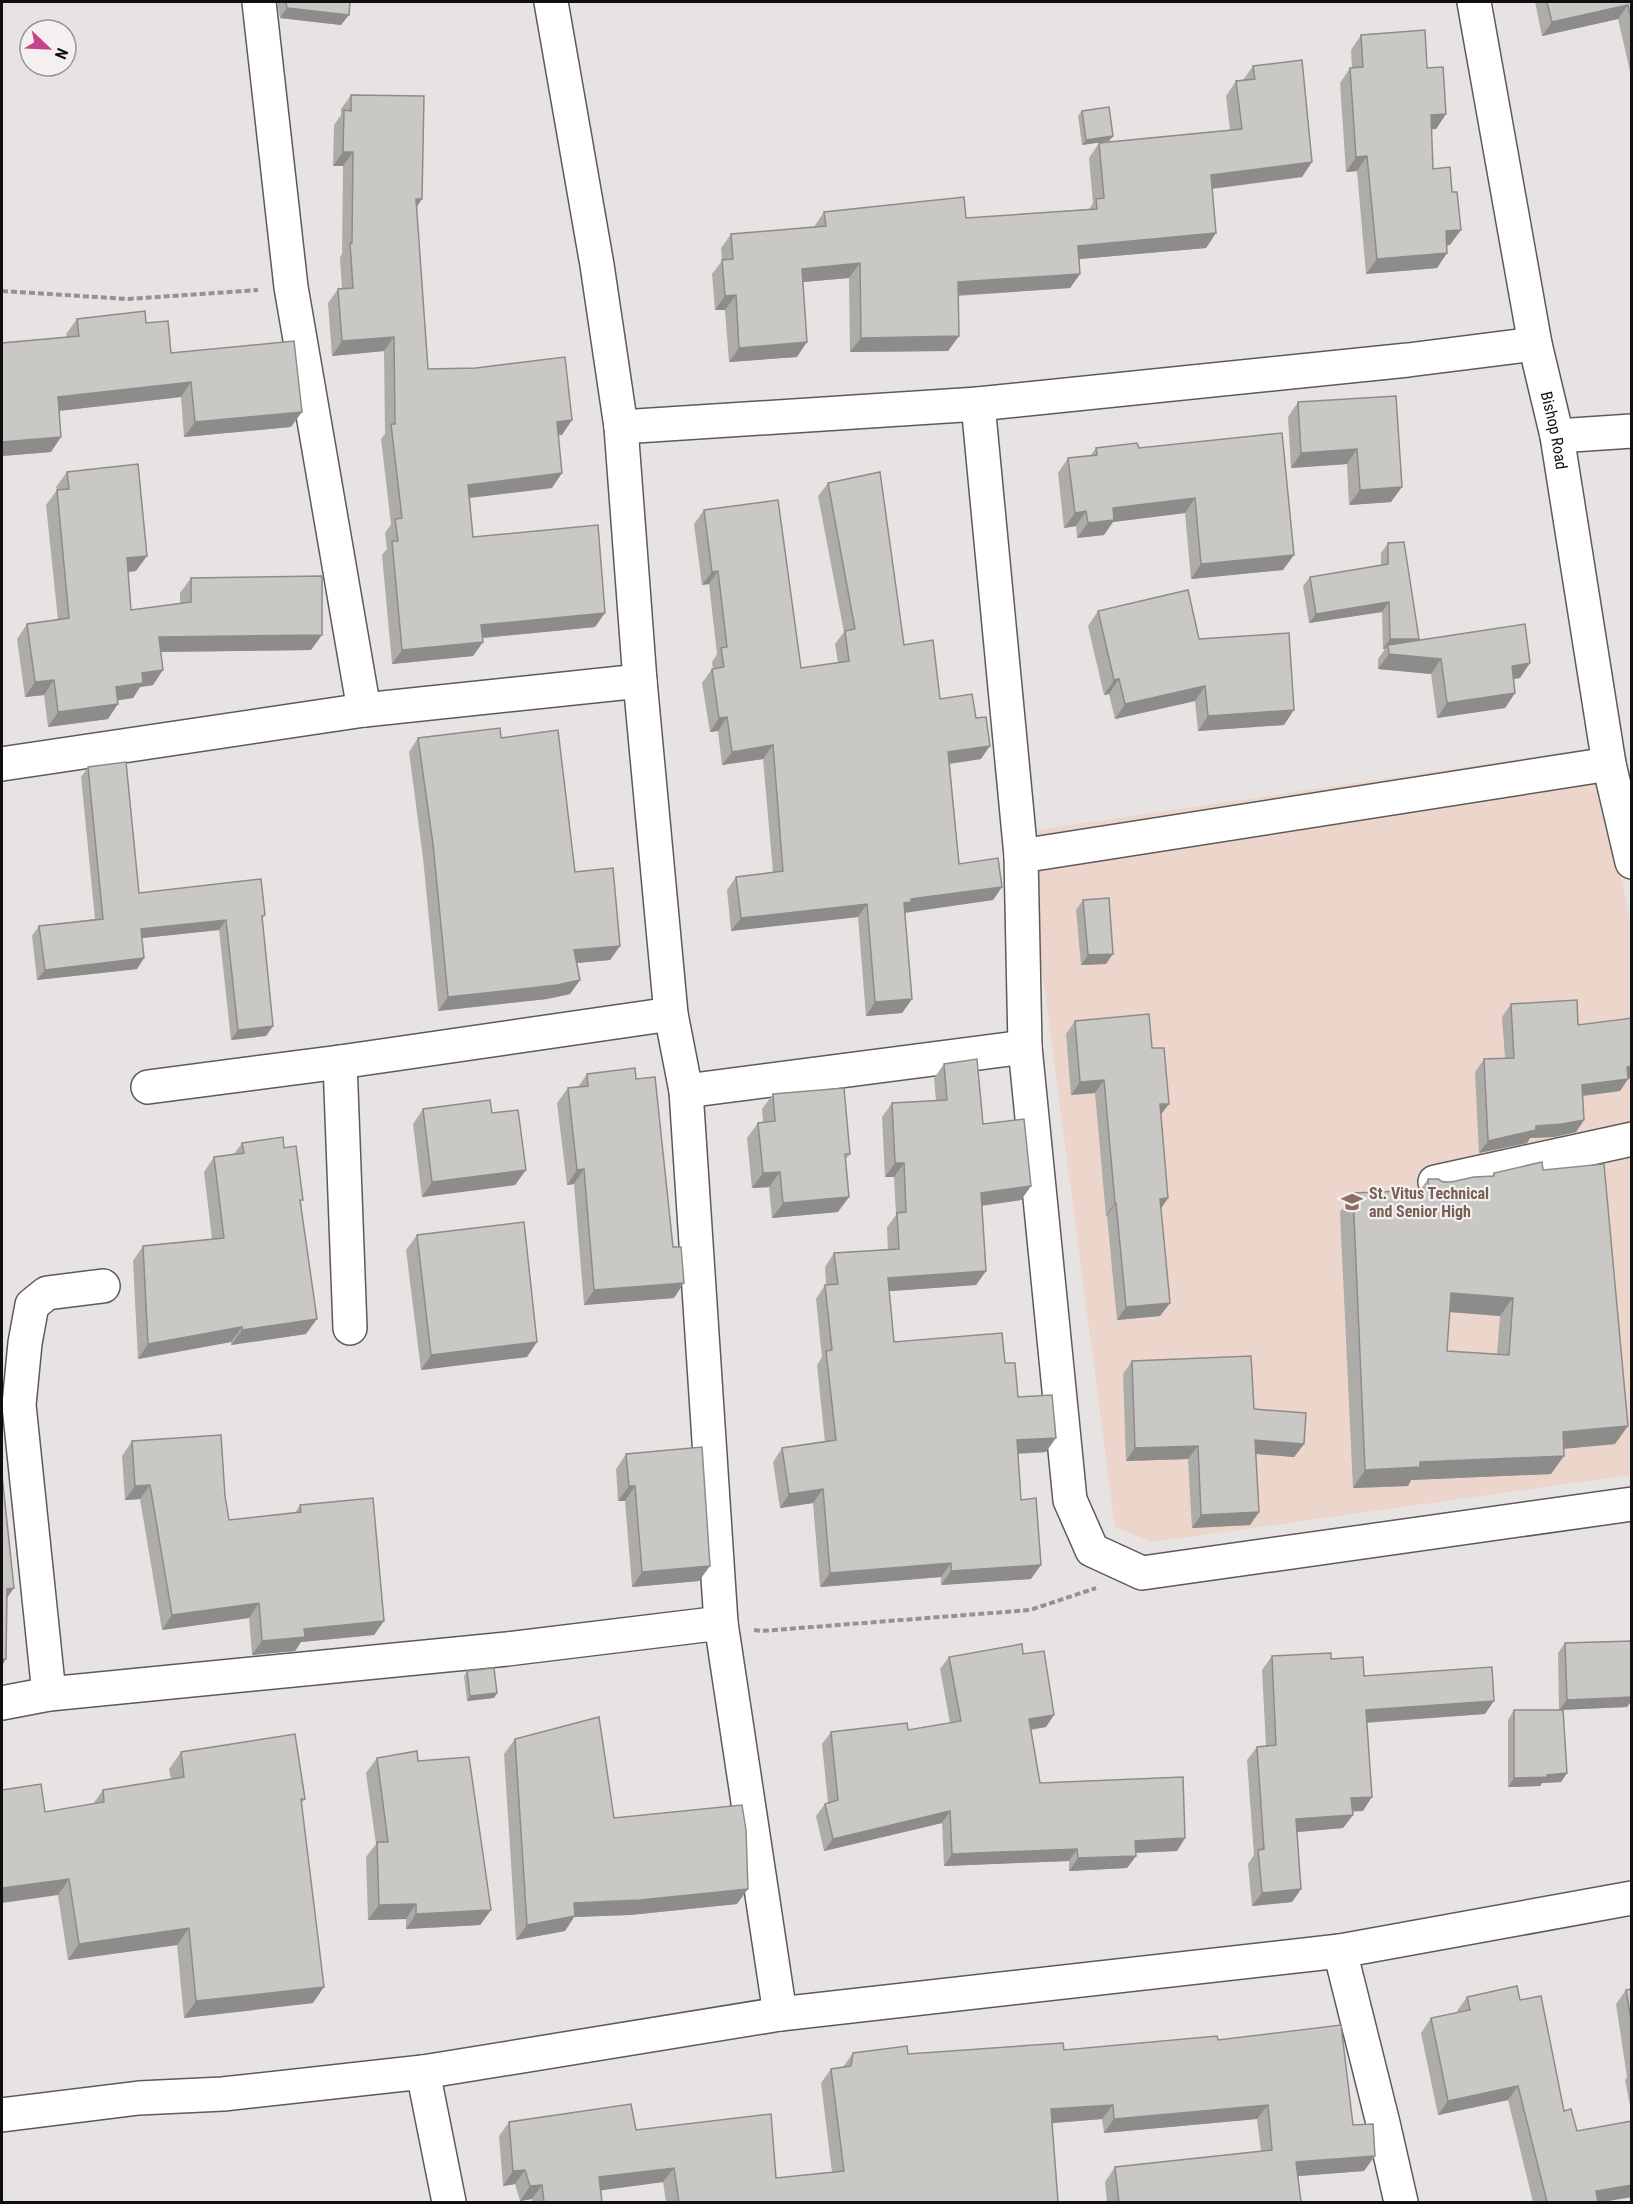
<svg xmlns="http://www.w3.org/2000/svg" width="1633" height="2204" font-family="'Roboto Condensed',sans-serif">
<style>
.education{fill:#ecd5ca}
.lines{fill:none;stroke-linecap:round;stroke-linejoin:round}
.minor-casing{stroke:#5d5a59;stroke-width:36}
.path{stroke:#969292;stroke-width:4;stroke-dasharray:6 3;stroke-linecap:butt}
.minor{stroke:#fff;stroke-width:33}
.wall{fill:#aeaca9;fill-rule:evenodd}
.shaded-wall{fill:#8d8c8a}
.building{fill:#cac8c5;stroke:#8d8c8a;stroke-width:1.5;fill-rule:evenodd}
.labels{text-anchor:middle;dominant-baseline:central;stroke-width:4.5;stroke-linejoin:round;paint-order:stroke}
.street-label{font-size:16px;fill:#100e0e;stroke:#f4f0ef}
.education-label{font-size:16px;font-weight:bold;fill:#785e54;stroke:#f4f0ef;text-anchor:start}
</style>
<rect width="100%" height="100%" fill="#e7e3e2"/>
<!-- education -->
<path class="education" d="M1594 748 1632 930 1631 1475 1152 1542 1115 1527 1024 832Z"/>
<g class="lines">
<defs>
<g id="minor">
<path d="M259 2 291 287 364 710"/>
<path d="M551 2 597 265 621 427 640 681 671 1014 686 1091 721 1623 780 2014"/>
<path id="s1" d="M1474 2 1535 344 1557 436 1609 764 1632 862"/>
<path d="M978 404 1021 856 1025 1047 1070 1500 1092 1550 1142 1573 1632 1504"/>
<path d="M621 427 978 404 1408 360 1535 344"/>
<path d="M1557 436 1632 431"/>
<path d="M2 764 364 710 640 681"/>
<path d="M1021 856 1609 764"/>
<path d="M340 1062 350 1328"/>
<path d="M148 1087 340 1062 671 1014"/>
<path d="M686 1091 1025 1047"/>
<path d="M1435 1182 1632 1139"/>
<path d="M49 1694 19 1405 25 1343 32 1305 47 1293 103 1286"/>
<path d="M2 1703 49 1694 507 1649 721 1623"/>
<path d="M1340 1951 1383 2123 1401 2202"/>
<path d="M423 2072 449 2202"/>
<path d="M2 2115 139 2098 223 2094 423 2072 780 2014 1340 1951 1632 1898"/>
</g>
</defs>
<!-- minor casing -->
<use href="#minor" class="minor-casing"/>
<!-- path -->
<path class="path" d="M2 291 128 299 258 290
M754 1630 761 1631 1030 1610 1096 1588"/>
<!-- minor -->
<use href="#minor" class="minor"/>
</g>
<!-- wall -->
<path class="wall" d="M277 2H350L341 25 280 18Z
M1535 2H1632V80L1618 19 1542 36Z
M1361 35 1427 68 1446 114 1436 129H1431L1433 169 1450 245H1447V253L1437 268 1366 274 1357 171 1346 172 1340 83 1350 68H1352L1351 50Z
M1253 66 1312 162 1302 177 1212 189 1216 233 1206 248 1079 259 1080 274 1070 288 958 296 959 336 948 351 850 352 849 278 803 282 797 357 729 362 725 310H715L712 274 722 261 721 248 731 234 814 227 824 212 966 218 1089 209 1093 203 1089 158 1099 143 1230 130 1226 96 1236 81 1243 80Z
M351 95 416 208 428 369 562 435H558L552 488 470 498 473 537 595 627 483 638V642L473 656 392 664 382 555 387 549 385 533 391 524 381 439 385 434 384 351 332 356 328 303 338 289 342 288 340 257 342 254 343 166H333L334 125 341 115V109Z
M1082 111 1113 136 1109 141 1082 145 1078 116Z
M77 319 146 323 171 353 291 427 184 437 181 397 59 411 51 452 2 456V343L67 337 66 334Z
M1396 396 1391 502 1349 505 1347 464 1291 468 1288 417 1298 402Z
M1096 448H1139L1283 570 1191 579 1185 513 1113 522 1104 535 1077 538 1076 526 1064 528 1058 473 1068 458 1091 455Z
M67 472 136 571 128 572 131 610 180 603V593L191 578 311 650 161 652 153 685 140 687 133 698 118 700 108 719 48 727 44 695 25 697 17 639 27 624 58 620 46 505 57 490 56 487Z
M828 483 904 645 981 759 950 764 959 864 1002 887 993 900 905 912 912 999 902 1013 866 1016 858 917 731 931 727 890 736 877 773 872 763 759 722 765 718 731 710 732 702 683 712 669H713L712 662 717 654 709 584 702 585 694 524 704 510 801 668 838 663 835 644 844 632 818 496Z
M1388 543 1419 639 1418 640 1520 678 1513 679 1515 693 1505 708 1437 718 1431 674 1378 669V659L1385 649H1383L1382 612 1309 623 1303 586 1310 577 1381 565V553Z
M1098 611 1199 639 1284 725 1198 731 1195 701 1115 719 1109 694 1104 695 1088 626Z
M418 738H501L575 872 620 946 610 960 577 963 580 980 570 994 547 999 438 1011 423 858 409 752Z
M88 767 139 893 265 915 262 919 273 1026 266 1036 231 1040 219 930 142 938 144 958 137 969 37 980 32 936 39 926 95 919 81 777Z
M1083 900 1106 964 1081 965 1076 910Z
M1511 1004 1578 1025 1632 1018V1078H1628L1620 1091 1583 1096 1584 1120 1576 1132 1554 1137 1530 1138 1527 1143 1479 1153 1475 1072 1484 1059 1505 1058 1502 1017Z
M1075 1021 1152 1048 1169 1104 1161 1114 1168 1198 1161 1209 1170 1303 1160 1316 1117 1320 1107 1216H1106L1095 1093 1071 1095 1066 1034Z
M944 1064 983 1124 1031 1186 1021 1200 982 1206 986 1271 976 1285 889 1291 894 1342 1005 1363 1018 1397 1046 1452 1018 1454 1021 1500 1031 1579 941 1585V1577L820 1587 813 1503 780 1508 773 1462 782 1448 825 1442 817 1365 822 1357 816 1299 825 1285H826L825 1267 834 1253 888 1250 887 1227 896 1215 894 1177H885L882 1117 892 1103 936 1101 934 1078Z
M587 1074 636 1079 674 1298 584 1305 574 1184 567 1185 557 1103 568 1088 578 1087Z
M773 1094 850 1154 845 1160 838 1212 772 1218 769 1187 752 1188 747 1138 758 1123 763 1122 762 1109Z
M423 1109 492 1113 526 1170 515 1185 422 1197 413 1124Z
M242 1143 284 1148 301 1203 306 1334 231 1345V1342L138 1359 133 1261 143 1246 212 1239 204 1172 214 1157 234 1154Z
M1543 1170 1615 1444 1563 1449 1551 1474 1411 1480 1408 1486 1353 1488 1340 1212 1353 1193 1420 1190 1428 1179 1451 1182 1492 1176 1494 1173ZM1449 1312 1500 1316 1497 1354 1447 1351Z
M417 1235 527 1357 421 1370 406 1250Z
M1132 1361 1304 1444 1294 1457 1256 1454 1259 1512 1250 1525 1192 1528 1188 1459 1126 1461 1123 1374Z
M132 1441 225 1496 229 1520 295 1513 300 1505 384 1621 374 1635 301 1642 295 1651 252 1655 249 1618 162 1630 140 1499 125 1500 122 1456Z
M626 1454 699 1581 632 1587 625 1501H618L616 1469Z
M1632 1641V1700L1627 1707 1559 1710 1558 1653 1565 1643Z
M1023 1654 1046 1727 1031 1730 1040 1783 1185 1838 1177 1851 1136 1853V1856L1127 1868 1069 1871V1861L944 1866 942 1823 824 1851 816 1816 825 1804 828 1803 822 1744 831 1732 908 1730 950 1723 940 1669 949 1657Z
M1272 1656 1331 1659 1364 1676 1485 1714 1367 1723 1363 1811H1352L1353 1815 1343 1828 1297 1832 1301 1889 1292 1902 1252 1906 1248 1864 1254 1855 1247 1760 1257 1747 1266 1746 1262 1670Z
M467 1671 497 1693 494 1698 467 1701 464 1676Z
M1514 1710 1567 1773 1561 1782 1542 1783 1540 1786 1508 1787V1720Z
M515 1739 614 1818 737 1904 630 1915 574 1917 565 1931 516 1940 504 1754Z
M181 1752 305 1799 301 1804 313 2003 184 2018 177 1945 68 1960 45 1812 93 1804 103 1790 171 1779 169 1769Z
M377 1758 418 1761 491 1910 480 1925 406 1929V1919L368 1920 366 1857 376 1844 366 1773Z
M1632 1989V2116L1625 2080 1627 2077 1616 2004 1626 1990Z
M1467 1997 1520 2000 1564 2111 1577 2131 1603 2202H1533L1508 2100 1438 2115 1421 2033 1431 2018 1457 2013V2011Z
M1218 2040 1353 2125 1364 2171 1298 2176 1301 2202H1107L1105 2182 1115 2167 1261 2151 1257 2119 1104 2133 1102 2119 1052 2123 1058 2202H666L663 2182 601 2190 602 2202H532V2199L520 2201 515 2184 503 2186 499 2136 509 2122 636 2130 776 2178 832 2172 821 2083 831 2069 843 2067 853 2053 908 2054 1064 2050Z"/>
<!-- shaded-wall -->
<path class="shaded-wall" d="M1628 5 1618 19 1542 36 1552 22Z
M287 8 349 15 341 25 280 18Z
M1446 114 1436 129 1420 130 1431 115Z
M1113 136 1109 141 1082 145 1086 140Z
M343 152H353L343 166H333Z
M1367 156 1357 171 1346 172 1356 157Z
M1312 162 1302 177 1201 190 1211 175Z
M416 199H422L412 214Z
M1461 230 1450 245 1435 246 1446 231Z
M1216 233 1206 248 1068 260 1078 246Z
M1447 253 1437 268 1366 274 1377 259Z
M860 263 849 278 792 283 802 269Z
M1080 274 1070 288 947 296 958 282Z
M736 295 725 310H715L725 296Z
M959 336 948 351 850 352 861 338Z
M394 337 384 351 332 356 342 341Z
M807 342 797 357 729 362 739 348Z
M191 382 181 397 48 412 58 397Z
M302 412 291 427 184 437 195 422Z
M572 420 562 435 547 436 557 422Z
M61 437 51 452 2 456V442Z
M1357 449 1347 464 1291 468 1301 453Z
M562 473 552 488 458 499 468 485Z
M1402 487 1391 502 1349 505 1360 490Z
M1195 498 1185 513 1113 522 1104 535 1077 538 1088 523 1113 508Z
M1086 511 1076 526 1064 528 1075 513Z
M1294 555 1283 570 1191 579 1201 564Z
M147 556 136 571 116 573 127 558Z
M718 571 709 584 702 585 712 572Z
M1389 602 1382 612 1309 623 1316 614Z
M605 613 595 627 471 639 481 625Z
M322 635 311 650 149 652 159 637Z
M1390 639H1419L1412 649 1388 645 1385 649H1383Z
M483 642 473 656 392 664 402 650Z
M1389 654 1441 659 1431 674 1378 669Z
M1530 663 1520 678 1501 681 1512 666Z
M163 670 153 685 140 687 133 698 106 702 116 687 142 673Z
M1119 679 1109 694 1104 695 1114 680Z
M54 680 44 695 25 697 35 682Z
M1205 686 1195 701 1115 719 1125 704Z
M1515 693 1505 708 1437 718 1447 703Z
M118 704 108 719 48 727 58 712Z
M1294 710 1284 725 1198 731 1208 716Z
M727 717 718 731 710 732 719 718Z
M773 745 763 759 722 765 732 752Z
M990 746 981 759 939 765 948 752Z
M1002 887 993 900 904 913V903L911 899Z
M867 904 858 917 731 931 741 918Z
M226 920 219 930 134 939 141 929Z
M620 946 610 960 565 964 574 950Z
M1113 954 1106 964 1081 965 1088 955Z
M144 958 137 969 37 980 45 970Z
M580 980 570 994 547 999 438 1011 448 997Z
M912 999 902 1013 866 1016 875 1002Z
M273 1026 266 1036 231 1040 238 1030Z
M1632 1066V1078L1618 1080 1627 1067Z
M1628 1079 1620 1091 1573 1097 1582 1085Z
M1104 1080 1095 1093 1071 1095 1080 1082Z
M1160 1104H1169L1159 1117Z
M1584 1120 1576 1132 1554 1137 1530 1138 1527 1143 1479 1153 1488 1141 1536 1126Z
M895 1163H904L894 1177H885Z
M584 1169 574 1184 567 1185 577 1170Z
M526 1170 515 1185 422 1197 432 1182Z
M780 1172 769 1187 752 1188 763 1173Z
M1031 1186 1021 1200 971 1207 981 1193Z
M849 1197 838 1212 772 1218 783 1203Z
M1168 1198 1159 1211 1160 1199Z
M1115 1203H1116L1107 1216H1106Z
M986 1271 976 1285 878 1292 888 1278Z
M684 1283 674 1298 584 1305 594 1290Z
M1451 1293 1513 1298 1500 1316 1438 1311Z
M1170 1303 1160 1316 1117 1320 1126 1307Z
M317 1319 306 1334 231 1345 242 1330Z
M242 1327 231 1342 138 1359 148 1344Z
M537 1342 527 1357 421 1370 431 1355Z
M1628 1426 1615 1444 1550 1450 1563 1432Z
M1056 1438 1046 1452 1008 1454 1017 1440Z
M1255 1440 1304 1444 1294 1457 1246 1453Z
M1198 1446 1188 1459 1126 1461 1135 1448Z
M1564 1456 1551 1474 1411 1480 1408 1486 1353 1488 1365 1470 1420 1462Z
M150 1485 140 1499 125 1500 135 1486Z
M629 1486H635L625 1501H618Z
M823 1489 813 1503 780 1508 789 1494Z
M1259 1512 1250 1525 1192 1528 1201 1515Z
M951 1563 941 1577 820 1587 830 1573Z
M1041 1565 1031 1579 941 1585 951 1571Z
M710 1566 699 1581 632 1587 642 1572Z
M14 1588 4 1602 7 1589Z
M259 1603 249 1618 162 1630 172 1615Z
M384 1621 374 1635 301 1642 295 1651 252 1655 262 1641 304 1629Z
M6 1659 2 1666V1660Z
M497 1693 494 1698 467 1701 470 1696Z
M1632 1697V1700L1627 1707 1559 1710 1567 1700Z
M1494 1701 1485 1714 1357 1723 1366 1710Z
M1054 1715 1046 1727 1020 1731 1029 1719Z
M1567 1773 1561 1782 1542 1783 1540 1786 1508 1787 1514 1778Z
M1372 1797 1363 1811 1342 1812 1351 1798Z
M950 1811 942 1823 824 1851 833 1839Z
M1353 1815 1343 1828 1286 1833 1296 1819Z
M1185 1838 1177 1851 1126 1853 1135 1841Z
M1077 1849 1069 1861 944 1866 952 1854Z
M1136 1856 1127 1868 1069 1871 1078 1858Z
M69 1879 58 1895 2 1903V1888Z
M748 1889 737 1904 630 1915 574 1917 565 1931 516 1940 527 1925 574 1903Z
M1301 1889 1292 1902 1252 1906 1262 1893Z
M416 1904 406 1919 368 1920 379 1905Z
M491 1910 480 1925 406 1929 416 1914Z
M189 1928 177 1945 68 1960 79 1944Z
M324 1987 313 2003 184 2018 196 2001Z
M1518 2086 1508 2100 1438 2115 1448 2101Z
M1113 2105 1102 2119 1041 2124 1051 2109Z
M1268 2105 1257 2119 1104 2133 1114 2119Z
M1375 2156 1364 2171 1286 2177 1296 2162Z
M674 2168 663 2182 589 2192 599 2177Z
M525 2170 515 2184 503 2186 513 2171Z
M542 2185 532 2199 520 2201 530 2186Z
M1632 2185V2197L1603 2202H1588L1596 2191Z"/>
<!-- building -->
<path class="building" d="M286 2H350L349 15 287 8Z
M1547 2H1632V23L1628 5 1552 22Z
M1425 30 1427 68 1443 67 1446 114 1431 115 1433 169 1450 167 1452 192H1457L1461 230 1446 231 1447 253 1377 259 1367 156 1356 157 1350 68 1363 67 1361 35Z
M1302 60 1312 162 1211 175 1216 233 1078 246 1080 274 958 282 959 336 861 338 860 263 802 269 807 342 739 348 736 295 725 296 722 260 733 259 731 234 826 226 824 212 964 197 966 218 1097 209 1096 199 1104 198 1099 143 1242 129 1236 81 1255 79 1253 66Z
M351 95 424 96 422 199H416L428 369 476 368 565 357 572 420 557 422 562 473 468 485 473 537 598 525 605 613 481 625 483 642 402 650 392 541H398L395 519 402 518 391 424H395L394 337 342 341 338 289 353 288 350 243H352L353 152H343L344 110 351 111Z
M1109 107 1113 136 1086 140 1082 111Z
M145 311 146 323 168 321 171 353 294 341 302 412 195 422 191 382 58 397 61 437 2 442V343L79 336 77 319Z
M1396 396 1402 487 1360 490 1357 449 1301 453 1298 402Z
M1282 433 1294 555 1201 564 1195 498 1113 508 1114 520 1088 523 1086 511 1075 513 1068 458 1097 455 1096 448 1137 443 1139 448Z
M138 464 147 556 127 558 131 610 191 602V578L322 576V635L159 637 163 670 142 673 143 683 116 687 118 704 58 712 54 680 35 682 27 624 69 618 57 490 69 489 67 472Z
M880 472 904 645 933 640 940 699 972 694 976 718 986 717 990 746 948 752 959 864 998 858 1002 887 911 899V902L904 903 912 999 875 1002 867 904 741 918 736 877 783 871 773 745 732 752 727 717 719 718 712 669 724 667 721 648 727 647 718 571 712 572 704 510 778 500 801 668 849 661 845 631 855 629 828 483Z
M1404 542 1419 639H1390L1389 602 1316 614 1310 577 1388 564V543Z
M1188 590 1199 639 1289 633 1294 710 1208 716 1205 686 1125 704 1119 679 1114 680 1098 611Z
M1525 624 1530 663 1512 666 1515 693 1447 703 1441 659 1389 654 1388 645Z
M500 728 501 738 558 730 575 872 613 868 620 946 574 950 580 980 557 985 448 997 433 844 418 738Z
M126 762 139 893 261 879 265 915 262 916 273 1026 238 1030 226 920 141 929 144 958 45 970 39 926 103 919 88 767Z
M1109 898 1113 954 1088 955 1083 900Z
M1577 1000 1578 1025 1632 1018V1066L1627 1067 1628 1079 1582 1085 1584 1120 1562 1124 1536 1126V1130L1488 1141 1484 1059 1514 1058 1511 1004Z
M1149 1014 1152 1048H1164L1169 1104H1160L1168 1198 1160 1199 1170 1303 1126 1307 1116 1203H1115L1104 1080 1080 1082 1075 1021Z
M977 1059 983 1124 1024 1119 1031 1186 981 1193 986 1271 888 1278 894 1342 1002 1333 1005 1363H1015L1018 1397 1052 1395 1056 1438 1017 1440 1021 1500 1036 1498 1041 1565 951 1571V1563L830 1573 823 1489 789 1494 782 1448 836 1440 826 1351 832 1350 825 1285 838 1284 834 1253 899 1249 897 1213 906 1212 904 1163H895L892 1103 947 1100 944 1064Z
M635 1068 636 1079 655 1077 673 1247H681L684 1283 594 1290 584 1169 577 1170 568 1088 588 1086 587 1074Z
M844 1088 850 1154H845L849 1197 783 1203 780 1172 763 1173 758 1123 775 1121 773 1094Z
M490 1100 492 1113 518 1110 526 1170 432 1182 423 1109Z
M283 1137 284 1148 296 1146 303 1200H300L317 1319 242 1330V1327L148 1344 143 1246 224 1238 214 1157 244 1153 242 1143Z
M1542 1162 1543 1170 1604 1164 1628 1426 1563 1432 1564 1456 1420 1462V1467L1365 1470 1353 1193 1429 1190 1428 1179H1438L1443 1182H1451L1474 1177 1494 1176V1173ZM1451 1293 1513 1298 1509 1355 1447 1351Z
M524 1222 537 1342 431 1355 417 1235Z
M1251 1356 1254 1409 1306 1413 1304 1444 1255 1440 1259 1512 1201 1515 1198 1446 1135 1448 1132 1361Z
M221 1435 225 1496 229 1520 301 1512 300 1505 373 1498 384 1621 304 1629 305 1637 262 1641 259 1603 172 1615 150 1485 135 1486 132 1441Z
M702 1447 710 1566 642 1572 635 1486H629L626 1454Z
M2 1475 14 1588 7 1589 6 1659 2 1660Z
M1632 1641V1697L1567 1700 1565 1643Z
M1022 1644 1023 1654 1044 1651 1054 1715 1029 1719 1040 1783 1183 1777 1185 1838 1135 1841 1136 1856 1078 1858 1077 1849 952 1854 950 1811 833 1839 825 1804 838 1800 831 1732 907 1723 908 1730 961 1721 949 1657Z
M1331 1653V1659L1363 1657 1364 1676 1492 1667 1494 1701 1366 1710 1372 1797 1351 1798 1353 1815 1296 1819 1301 1889 1262 1893 1258 1850 1264 1849 1257 1747 1276 1745 1272 1656Z
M494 1668 497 1693 470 1696 467 1671Z
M1514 1710H1563L1567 1773 1547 1775V1777L1514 1778Z
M599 1717 614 1818 742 1805 746 1830 748 1889 640 1900 574 1903 575 1916 527 1925 515 1739Z
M295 1734 305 1799H301L324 1987 196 2001 189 1928 79 1944 69 1879 2 1888V1790L41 1784 45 1812 104 1802 103 1790 184 1777 181 1752Z
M417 1751 418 1761 469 1757 491 1910 416 1914V1904L379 1905 377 1842H388L377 1758Z
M1517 1986 1520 2000 1541 1996 1564 2111 1571 2109 1577 2131 1632 2121V2185L1596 2191 1598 2202H1547L1518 2086 1448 2101 1431 2018 1470 2010 1467 1997Z
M1632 1989V2025L1626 1990Z
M1341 2025 1353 2125 1373 2124 1375 2156 1296 2162 1301 2202H1119L1115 2167 1272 2150 1268 2105 1114 2119 1113 2105 1051 2109 1058 2202H679L674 2168 599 2177 602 2202H544L542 2185 530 2186 525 2170 513 2171 509 2122 631 2104 636 2130 771 2114 776 2178 844 2171 831 2069 851 2066 853 2053 907 2046 908 2054 1063 2043 1064 2050 1217 2036 1218 2040Z"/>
<!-- icons -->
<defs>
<symbol id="school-bare" viewBox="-9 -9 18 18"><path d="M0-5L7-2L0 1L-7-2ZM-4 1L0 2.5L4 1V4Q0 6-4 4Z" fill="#8d6e63" stroke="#f4f0ef" stroke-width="2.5" paint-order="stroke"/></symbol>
</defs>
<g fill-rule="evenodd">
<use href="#school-bare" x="1337" y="1187" width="30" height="30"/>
</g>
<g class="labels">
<!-- street labels -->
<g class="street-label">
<text stroke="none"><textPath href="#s1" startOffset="436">Bishop Road</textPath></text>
</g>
<!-- education labels -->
<g class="education-label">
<text x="1369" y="1193">St. Vitus Technical<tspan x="1369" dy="18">and Senior High</tspan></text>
</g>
</g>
<!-- border -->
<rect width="1633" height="2204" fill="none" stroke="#100e0e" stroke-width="6"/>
<!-- north arrow -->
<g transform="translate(48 48) rotate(113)"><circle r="28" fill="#f4f0ef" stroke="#999695" stroke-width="1.5"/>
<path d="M0-4.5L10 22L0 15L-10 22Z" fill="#c44289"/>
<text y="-9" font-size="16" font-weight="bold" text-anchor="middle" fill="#100e0e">N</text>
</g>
</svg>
